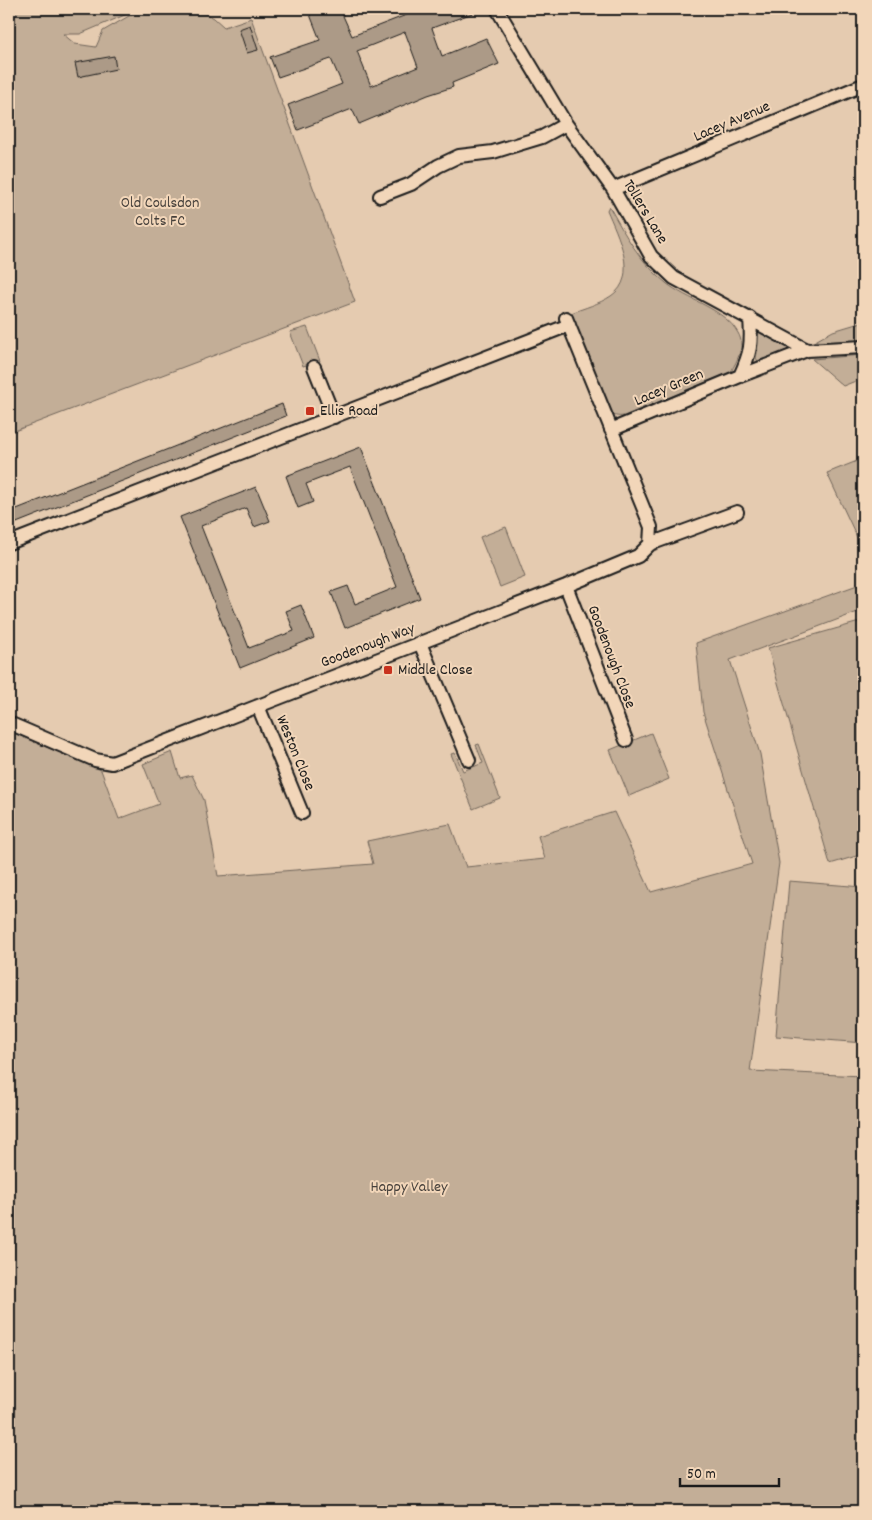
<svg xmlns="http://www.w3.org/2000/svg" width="872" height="1520" font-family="Dekko,sans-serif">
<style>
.green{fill:#c3ae97;stroke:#70655a}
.building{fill:#ac9a87;stroke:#1c1c1c;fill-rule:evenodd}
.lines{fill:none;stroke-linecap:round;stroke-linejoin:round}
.minor-casing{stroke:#1c1c1c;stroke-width:16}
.minor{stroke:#f2d6b9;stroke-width:12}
.poi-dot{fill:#c8321e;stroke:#f2d6b9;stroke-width:2}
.labels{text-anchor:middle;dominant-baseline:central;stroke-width:4;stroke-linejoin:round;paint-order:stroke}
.street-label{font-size:16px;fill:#1c1c1c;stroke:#f2d6b9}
.park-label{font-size:16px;fill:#46403b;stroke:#f2d6b9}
.poi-label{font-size:16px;fill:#1c1c1c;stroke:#f2d6b9;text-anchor:start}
</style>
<rect width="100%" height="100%" fill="#e5cbb0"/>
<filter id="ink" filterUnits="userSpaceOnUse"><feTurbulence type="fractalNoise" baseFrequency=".02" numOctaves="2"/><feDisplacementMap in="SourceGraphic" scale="10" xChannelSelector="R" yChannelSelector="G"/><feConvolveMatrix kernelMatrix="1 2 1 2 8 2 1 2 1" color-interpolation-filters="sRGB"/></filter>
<g filter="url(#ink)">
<!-- green -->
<path class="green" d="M9 9H139L80 34H63L75 44 96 47 103 31 141 9H198L214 18 224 27 251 18 355 302 9 433Z
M609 206C625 235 640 262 666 283 687 300 725 309 738 333 746 346 737 360 731 372L624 416C617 417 613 416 608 411L571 313C584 308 599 304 611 296 640 277 617 234 607 210Z
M863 322V341L810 344 833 331Z
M307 327 320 361 303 366 290 332Z
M759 331 789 346 787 350 758 362 756 358 757 352 755 333Z
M863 355V378L843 386 812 359Z
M863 457V550L827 473 857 461Z
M506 527 525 577 500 587 480 537Z
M863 583V610L730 660 760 754 779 863 750 1071 863 1076V1511H9V731L101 770 119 819 159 804 143 764 172 752 180 778 192 775 204 800 218 876 373 864 367 841 450 824 466 867 545 859 538 836 614 812 651 892 752 864 703 712 696 643Z
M863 621V854L830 864 768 648Z
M651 733 669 779 629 796 610 750Z
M479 744 500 798 473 809 451 754 455 753 463 771 483 763 476 745Z
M789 881 863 887V1043L776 1036Z"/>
<!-- building -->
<path class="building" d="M318 9H340L352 36 414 12 412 9H481V10L432 28 442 56 486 38 499 64 452 83 453 87 428 95 359 124 352 109 298 130 288 105 342 84 331 59 278 77 270 57 320 40 309 12ZM405 32 418 67 371 86 357 51Z
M250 25 258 50 247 53 239 29Z
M114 56 116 69 78 77 75 63Z
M282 404 286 416 9 526V512Z
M361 447 420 598 345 628 331 592 348 586 355 604 397 587 350 467 306 484 313 502 298 508 286 476Z
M256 487 270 521 254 527 246 508 201 526 249 648 294 631 286 611 301 605 314 638 240 668 180 517Z"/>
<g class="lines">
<defs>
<path id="minor" d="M497 9 566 124 613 189 651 256 674 278 807 350 863 347
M613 189 863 85
M380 196 411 184 438 166 459 156 493 152 542 137 566 124
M566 318 651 527 650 544
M314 367 334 417
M740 376C751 352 752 344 750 318
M611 430 740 376 807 350
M9 543 569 325
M566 586 626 740
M420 643 469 760
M258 706 302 813
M9 723 95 760 112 763 566 586 638 556 650 544 737 512"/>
</defs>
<!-- minor casing -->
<use href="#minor" class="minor-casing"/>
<!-- minor -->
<use href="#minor" class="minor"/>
</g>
</g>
<!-- markers -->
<g class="poi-dot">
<rect x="305" y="406" width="10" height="10" rx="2.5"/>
<rect x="383" y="665" width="10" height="10" rx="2.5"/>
</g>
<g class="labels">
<!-- street labels -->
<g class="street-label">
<text transform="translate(732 122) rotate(-23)">Lacey Avenue</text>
<text transform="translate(645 212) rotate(59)">Tollers Lane</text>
<text transform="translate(669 388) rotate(-23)">Lacey Green</text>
<text transform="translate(368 646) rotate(-21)">Goodenough Way</text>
<text transform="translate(611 657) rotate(69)">Goodenough Close</text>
<text transform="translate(295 753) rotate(68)">Weston Close</text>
</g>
<!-- park labels -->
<g class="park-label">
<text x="160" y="203">Old Coulsdon<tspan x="160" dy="18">Colts FC</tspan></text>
<text x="409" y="1187">Happy Valley</text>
</g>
<!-- poi labels -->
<g class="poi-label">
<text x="320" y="411">Ellis Road</text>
<text x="398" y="670">Middle Close</text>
</g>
</g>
<!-- margin -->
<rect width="872" height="1520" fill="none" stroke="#f2d6b9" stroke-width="30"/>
<rect x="15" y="15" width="842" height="1490" fill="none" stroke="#1c1c1c" stroke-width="2" filter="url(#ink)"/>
<!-- scale -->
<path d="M680 1478v8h99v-8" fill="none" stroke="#1c1c1c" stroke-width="2.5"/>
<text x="687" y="1478" font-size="15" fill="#1c1c1c" stroke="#f2d6b9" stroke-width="4" paint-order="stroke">50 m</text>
</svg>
